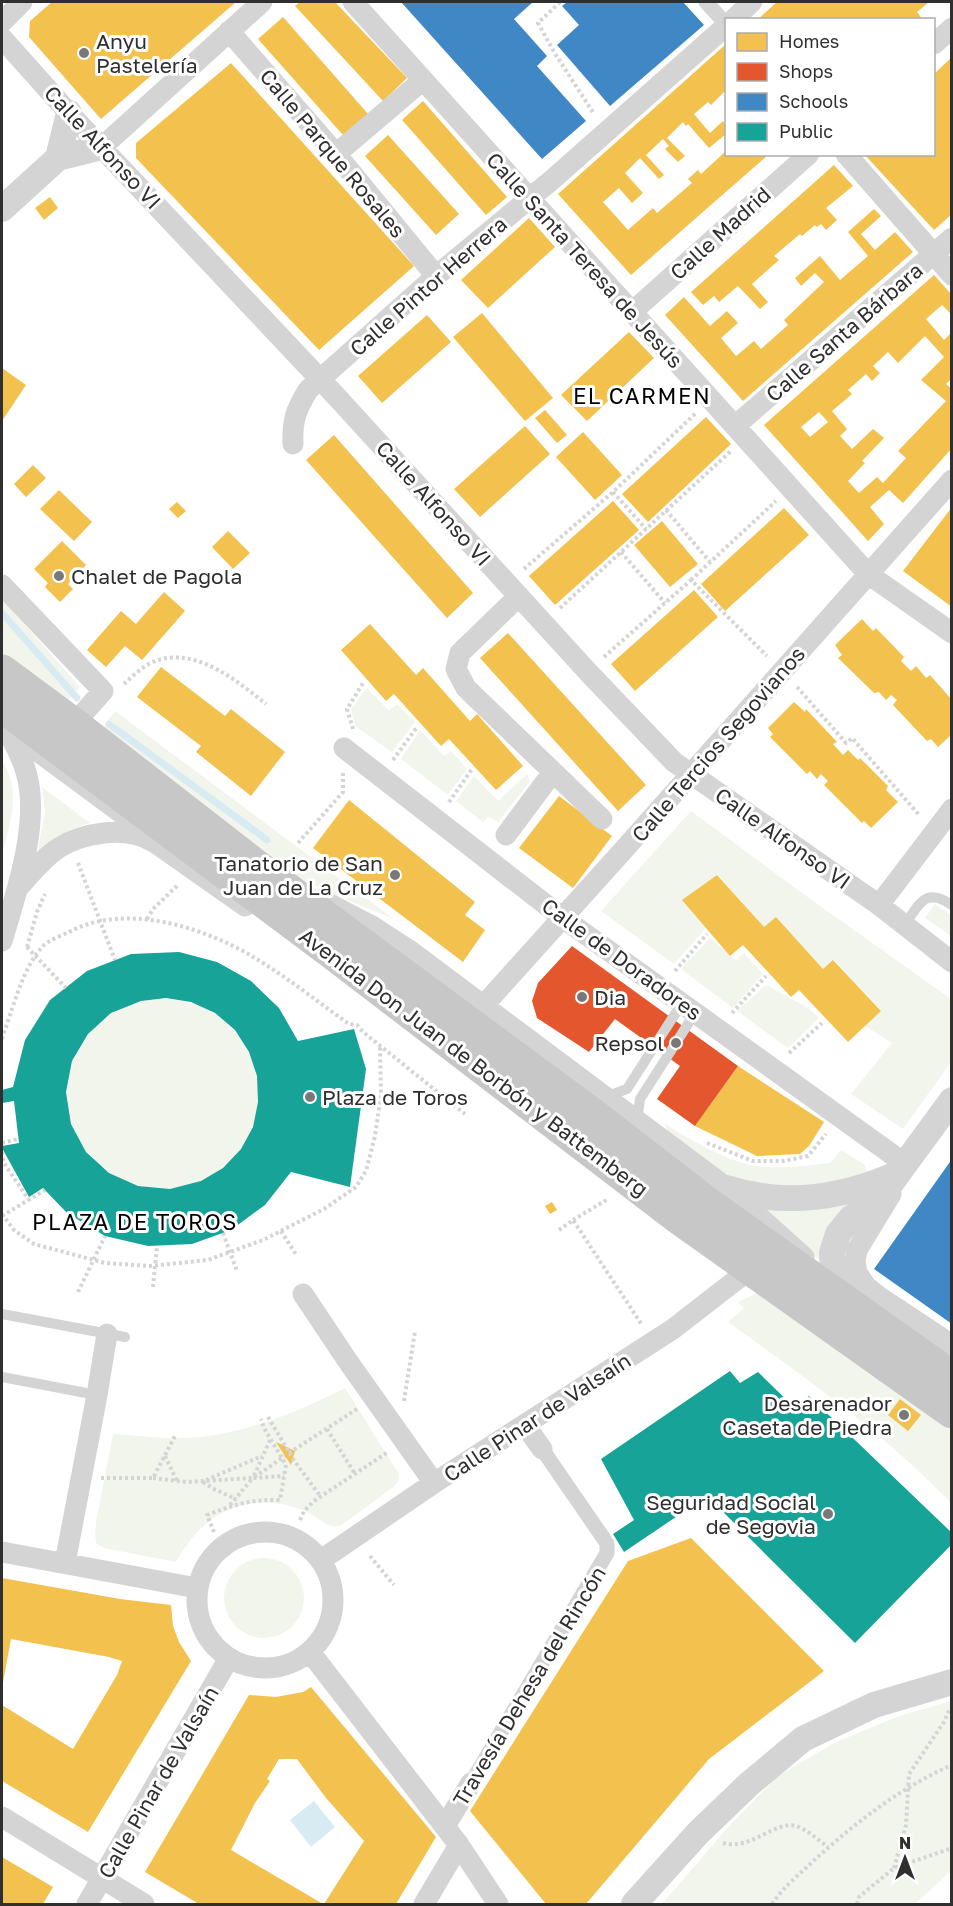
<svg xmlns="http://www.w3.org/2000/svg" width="953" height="1906" font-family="'Golos Text',sans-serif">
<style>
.green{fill:#f2f5ec}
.water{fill:#d8ebf3}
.homes{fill:#f2c14e;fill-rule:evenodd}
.shops{fill:#e4572e}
.schools{fill:#3f88c5}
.public{fill:#17a398;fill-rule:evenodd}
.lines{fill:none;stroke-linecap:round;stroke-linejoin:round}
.stream{stroke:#d8ebf3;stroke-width:7}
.path{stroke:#d4d4d4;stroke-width:4;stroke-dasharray:3 3;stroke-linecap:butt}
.service{stroke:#d4d4d4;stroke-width:10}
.pedestrian{stroke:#d4d4d4;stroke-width:15}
.minor{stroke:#d4d4d4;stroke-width:21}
.tertiary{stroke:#d4d4d4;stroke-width:26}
.primary{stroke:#c7c7c7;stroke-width:33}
.poi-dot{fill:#787878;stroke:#fff;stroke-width:2}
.labels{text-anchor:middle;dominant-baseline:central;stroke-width:6;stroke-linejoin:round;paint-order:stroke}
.poi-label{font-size:21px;fill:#2f2f2f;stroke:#fff;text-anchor:start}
.street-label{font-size:21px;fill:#2f2f2f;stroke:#fff}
.neighbourhood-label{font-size:22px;letter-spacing:1.5px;fill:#000;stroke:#fff}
</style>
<rect width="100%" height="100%" fill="#fff"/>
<!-- green -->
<path class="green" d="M2 599 80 687 63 706 2 654Z
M367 688 389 711 397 704 415 722 392 752 355 726 351 709Z
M115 711 394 919 335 895 303 880 195 806 99 733Z
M420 730 444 756 451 751 467 769 448 795 401 759Z
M2 761C22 789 10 824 2 854Z
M527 774 530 781 498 822 488 817 483 822 456 801 474 776 498 801Z
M42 787 90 823C66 830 55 838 37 854L45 812Z
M691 811 795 888 951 999V1062L903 1129 851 1094 892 1043 865 1026 881 1010 834 960 823 969 776 917 764 927 718 875 683 900 706 928 674 964 601 911Z
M935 904 951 915V936L925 918Z
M710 938 736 960 744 953 763 974 733 1008 681 969Z
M766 985 808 1008 819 1018 788 1048 737 1011Z
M68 1094a95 95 0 1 1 190 0a95 95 0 1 1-190 0Z
M665 1124C687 1138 726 1160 750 1165 776 1170 805 1166 830 1163L841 1150 865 1165 868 1175 847 1185 774 1188 733 1178 700 1159 670 1138Z
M868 1198 824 1264 756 1204C797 1206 827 1210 868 1198Z
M760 1292 951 1430V1503C885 1434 806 1378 728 1322L744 1308 738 1302Z
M345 1388 399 1474V1481L392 1488 342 1525C326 1531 319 1516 305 1511 249 1489 204 1511 176 1562L104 1548 96 1543 95 1534 96 1523 113 1434C142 1436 172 1440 201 1437 252 1431 300 1411 345 1388Z
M224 1598a40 40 0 1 1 80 0a40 40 0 1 1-80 0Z
M951 1701V1871L915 1904H662L730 1825 778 1776 834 1743 899 1716Z"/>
<!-- water -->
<path class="water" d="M314 1801 335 1827 311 1847 290 1820Z"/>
<!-- homes -->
<path class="homes" d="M52 2H236L101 119 29 37 30 21Z
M300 2H335L407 78 383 101 295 6Z
M777 2H929L917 12 923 20H757Z
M283 17 368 114 343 135 258 39Z
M725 45 726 46V90L711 105 708 102 694 114 710 133 723 121 726 126V134L709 148 688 124 686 126 683 122 667 138 685 156 678 162 665 149 669 146 663 139 646 155 664 175 659 179 640 158 625 173 643 193 632 203 619 188 603 202 628 230 653 208 657 213 692 183 688 179 698 170 701 174 726 151V154H769L631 275 558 194Z
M952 57V214L934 230 864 154H934V74Z
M231 63 414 266 319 350 136 158V143Z
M423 101 507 197 486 215 402 120Z
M388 135 459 214 436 235 365 156Z
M834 165 853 186 826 208 837 220 826 230 821 224 817 227 815 225 802 236 800 234 774 256 779 260 752 284 768 302 760 309 738 286 719 302 714 296 703 305 691 292Z
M50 197 58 208 44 220 35 208Z
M874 209 881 216 861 234 875 250 895 232 913 252 743 401 665 315 684 297 710 326 727 311 738 323 721 338 736 356 754 341 761 349 788 325 784 320 824 282 815 273 801 286 795 278 820 256 840 280 868 256 848 232Z
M529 218 555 247 488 308 461 280Z
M934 275 952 295V315L942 305 926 319 944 340 952 332V378L946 384 952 389V448L903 503 889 490 870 507 884 524 868 541 764 425ZM925 336 944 357 921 380 946 401 898 451 906 458 883 483 877 477 859 493 848 481 865 463 862 461 884 438 873 429 852 449 840 436 847 429 832 411 852 394 848 390 866 374 872 381 880 373 873 366 888 352 898 363ZM819 412 828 422 810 437 801 427Z
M482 313 553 398 525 421 453 337Z
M427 315 451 342 382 403 358 376Z
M629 332 654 358 587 421 561 395Z
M2 368 26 385 2 421Z
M545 410 567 435 557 443 535 418Z
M706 417 731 444 648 522 622 494Z
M525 426 550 454 480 517 454 489Z
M583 432 622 475 595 500 556 457Z
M334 435 473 593 447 618 306 460Z
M33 465 46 478 26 497 14 484Z
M59 490 92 522 74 541 40 509Z
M613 501 639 530 555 605 529 576Z
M177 502 186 511 178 518 169 509Z
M952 507V607L903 571Z
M784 508 809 535 725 611 701 584Z
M662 521 698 564 670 587 634 545Z
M228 531 250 553 233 569 212 547Z
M62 541 86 565 68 584 73 589 60 602 45 587 48 583 34 569Z
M694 590 718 617 635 691 611 664Z
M164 592 185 611 142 660 125 646 106 667 87 650 121 611 136 624Z
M862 619 873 631 876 628 904 657 901 661 911 671 916 666 926 678 930 675 952 700V734L938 747 931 739 927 741 893 705 897 700 891 695 886 700 879 692 874 693 838 658 842 655 835 645Z
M370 624 416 675 423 668 470 721 477 714 523 766 496 790 449 739 441 746 394 694 386 701 341 650Z
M508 633 646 785 618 811 480 658Z
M161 667 225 716 231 709 285 752 251 796 196 752 201 746 137 697Z
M794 702 805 712 806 709 837 742 833 744 843 755 848 750 858 760 860 758 888 786 886 790 898 802 871 828 864 821 862 823 824 785 828 781 821 774 817 779 810 771 807 774 770 737 773 734 768 728Z
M559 796 612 836 573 888 519 848Z
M349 800 475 902 465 915 485 930 463 962 313 848Z
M717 875 764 927 776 917 823 969 833 960 881 1011 848 1042 799 990 791 997 743 945 730 956 682 900Z
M738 1066 824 1122 809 1146 800 1154 757 1156 695 1126Z
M552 1202 557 1210 550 1214 545 1206Z
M900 1399 921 1415 908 1431 888 1415Z
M276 1442 295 1451 291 1465 285 1456Z
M691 1538 824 1671 709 1759 586 1904H546L470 1811 628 1561Z
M2 1578 120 1599 171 1605 173 1626 179 1642 191 1661 88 1832 2 1781V1705L73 1749 117 1675 122 1661 109 1657 11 1639 2 1688Z
M311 1687 436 1837 396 1904H324L364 1841 326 1798 297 1759H279L267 1779 270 1781 255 1803 231 1850 323 1904H199L145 1872 249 1695 276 1697 303 1692Z
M2 1857 53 1887 43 1904H2Z"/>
<!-- shops -->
<path class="shops" d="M572 946 738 1066 695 1126 657 1099 680 1066 615 1019 589 1052 537 1018 532 1001 538 983Z"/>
<!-- schools -->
<path class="schools" d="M401 2H533L514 19 547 56 537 66 586 121 542 159Z
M567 2H683L704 25 610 106 557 45 579 25 562 6Z
M952 1159V1324L874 1269Z"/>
<!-- public -->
<path class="public" d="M179 952 217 962 251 981 279 1008 298 1041 354 1029 366 1069 350 1187 291 1172 265 1205 231 1230 192 1244 148 1246 105 1236 67 1213 43 1188 29 1197 2 1148V1146L19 1143 14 1101 2 1103V1090L13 1087 25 1040 50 1000 87 971 131 954ZM166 998 191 1002 215 1013 235 1030 249 1052 257 1076 258 1102 253 1127 241 1149 223 1168 201 1181 170 1189 138 1186 109 1173 86 1152 71 1124 66 1092 72 1061 88 1034 111 1013 141 1001Z
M730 1371 740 1383 758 1372 796 1409 809 1396 952 1533V1544L855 1643 707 1496 624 1552 613 1534 634 1520 601 1459Z"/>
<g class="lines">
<!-- stream -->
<path class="stream" d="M2 613 77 698
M109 724 267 840"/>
<!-- path -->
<path class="path" d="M560 2 538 23 554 52 594 114
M613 492 646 529
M666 510 710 562
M621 552 665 603
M524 569 613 492 696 413
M691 580 776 501
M560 608 731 451
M604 657 691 580 767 656
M124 684C134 675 145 664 158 660 198 648 237 681 266 704
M797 687 846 743 852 738 920 816
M353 729 347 709 363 683
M393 760 417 727
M449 802 472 769
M298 843 343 792V773
M78 863 115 960
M147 919 153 909 179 884
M27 947 37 912 45 894
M27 947 66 988
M675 971 707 934
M732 1013 766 976
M2 1039C12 1011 22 969 42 947 48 940 61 936 69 932 125 902 204 927 255 958 288 978 318 1002 349 1024L357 1025 363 1032 465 1114
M789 1053 822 1023
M2 1143 18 1139
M707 1143 753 1161H783L808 1156 826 1134
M2 1152 4 1163 29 1200
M2 1214 14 1230 34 1244 105 1263 150 1266 208 1260 263 1240 324 1209 356 1187 366 1171 375 1136 381 1095 380 1047
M2 1216 45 1190
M573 1220 608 1199
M559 1230 573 1220 642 1325
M281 1231 297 1256
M223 1233 237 1271
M153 1287 157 1246
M78 1292 105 1236
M404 1401 415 1331
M268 1417 293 1459 321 1497
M327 1429 355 1474
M270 1440 253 1478 284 1476
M289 1453 357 1409
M165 1456 177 1481
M101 1478H153L176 1434
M153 1478 186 1482 253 1478 285 1456
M206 1480 262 1456
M203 1482 214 1489 236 1499
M230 1505 252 1479
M300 1520 304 1511 314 1501 388 1452
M214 1532 207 1515C232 1505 253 1499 280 1500L286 1465 264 1428 261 1419
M370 1556 394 1585
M723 1843C751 1851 775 1820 796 1826 808 1830 818 1840 828 1847
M894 1868 906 1825 909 1774 944 1722 950 1708
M772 1904C782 1889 796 1877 809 1865 851 1826 899 1788 952 1765
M857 1904 859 1897 894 1868 952 1848"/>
<!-- service -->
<path class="service" d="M20 745 135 830
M904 925C920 905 924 886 952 905
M605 1097 627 1089 675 1014 684 1004
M637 1121 640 1099 688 1024 694 1011
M2 1314 125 1337
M2 1377 97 1395"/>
<!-- pedestrian -->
<path class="pedestrian" d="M706 2 726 24
M471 1783 607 1553V1544L604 1539 542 1449"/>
<!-- minor -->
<path class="minor" d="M353 2 868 574 952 633
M733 20 752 2
M2 22 22 2
M229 31 336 154 436 276
M2 38 69 113 335 395 588 672 674 762 879 905 952 962
M934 44 952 28
M102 147 262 2
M336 154 423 80
M846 154 952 275
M632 312 809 154
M735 426 952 238
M293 444C292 420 296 410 308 390L436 276 553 179 726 26
M2 585 103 691 80 717
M519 596 460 653 456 669 466 688 602 819
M2 723C12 738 21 755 26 772 41 821 16 894 2 941
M344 748 563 918 904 1163
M506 835 553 772
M17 889C46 857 59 838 104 833 122 831 138 833 154 842L245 906
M324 901 372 926 409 950 727 1188 804 1257
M879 905 952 809
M483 1006 628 845 952 480
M891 1194 857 1250 855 1261 857 1273 866 1286 878 1296 952 1345
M303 1294 347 1360 434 1483
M525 1425 542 1449
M197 1600a68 68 0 1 1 136 0a68 68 0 1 1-136 0Z
M2 1552 197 1588
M321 1560 434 1483 673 1329 749 1270
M65 1563 97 1395 107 1334
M310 1652 459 1845 498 1904
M2 1817 144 1904
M445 1826 471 1783
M87 1904 229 1658
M424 1904 459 1845"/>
<!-- tertiary -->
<path class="tertiary" d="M58 158 69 113
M2 209 58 158 102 147
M727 1188C786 1207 842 1198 897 1174
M849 1304 833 1271 832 1253 838 1234 851 1218 871 1206 886 1190 952 1100
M634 1904 698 1833 748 1785 803 1739 874 1705 952 1682"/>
<!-- primary -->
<path class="primary" d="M2 671 75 725 259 868 592 1114 711 1206 952 1377
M2 706 331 952 676 1216 952 1412"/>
</g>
<!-- markers -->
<g class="poi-dot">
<circle cx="84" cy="53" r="6"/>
<circle cx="59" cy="576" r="6"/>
<circle cx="395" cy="875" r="6"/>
<circle cx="582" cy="997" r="6"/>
<circle cx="676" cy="1043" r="6"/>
<circle cx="310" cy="1097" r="6"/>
<circle cx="904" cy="1415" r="6"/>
<circle cx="828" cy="1514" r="6"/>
</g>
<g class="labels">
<!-- poi labels -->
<g class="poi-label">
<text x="96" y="41">Anyu<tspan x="96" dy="24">Pastelería</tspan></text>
<text x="71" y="576">Chalet de Pagola</text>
<text x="383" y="863" text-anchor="end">Tanatorio de San<tspan x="383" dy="24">Juan de La Cruz</tspan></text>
<text x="594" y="997">Dia</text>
<text x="664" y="1043" text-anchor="end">Repsol</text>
<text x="322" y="1097">Plaza de Toros</text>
<text x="892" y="1403" text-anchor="end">Desarenador<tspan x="892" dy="24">Caseta de Piedra</tspan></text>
<text x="816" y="1502" text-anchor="end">Seguridad Social<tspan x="816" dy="24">de Segovia</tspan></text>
</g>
<!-- street labels -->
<g class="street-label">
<text transform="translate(103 147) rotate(47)">Calle Alfonso VI</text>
<text transform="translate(333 153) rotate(50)">Calle Parque Rosales</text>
<text transform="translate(720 233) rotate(-42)">Calle Madrid</text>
<text transform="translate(585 260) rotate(48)">Calle Santa Teresa de Jesús</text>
<text transform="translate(428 286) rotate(-41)">Calle Pintor Herrera</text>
<text transform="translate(844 332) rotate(-41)">Calle Santa Bárbara</text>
<text transform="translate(434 503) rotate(48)">Calle Alfonso VI</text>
<text transform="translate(718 744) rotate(-49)">Calle Tercios Segovianos</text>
<text transform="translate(783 838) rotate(35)">Calle Alfonso VI</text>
<text transform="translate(622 959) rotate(36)">Calle de Doradores</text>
<text transform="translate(474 1062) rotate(37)">Avenida Don Juan de Borbón y Battemberg</text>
<text transform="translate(537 1417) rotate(-33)">Calle Pinar de Valsaín</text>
<text transform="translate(529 1686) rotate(-59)">Travesía Dehesa del Rincón</text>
<text transform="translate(158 1782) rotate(-60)">Calle Pinar de Valsaín</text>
</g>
<!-- neighbourhood labels -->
<g class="neighbourhood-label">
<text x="642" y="395">EL CARMEN</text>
<text x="135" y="1221">PLAZA DE TOROS</text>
</g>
</g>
<!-- border -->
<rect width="953" height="1906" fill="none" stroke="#2f2f2f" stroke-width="6"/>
<!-- legend -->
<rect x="725" y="18" width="210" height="138" fill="#ffffff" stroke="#acacac" stroke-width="1.5"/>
<rect x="737" y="33" width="30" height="18" fill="#f2c14e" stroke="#acacac" stroke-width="1.5"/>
<text x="779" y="48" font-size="18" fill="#2f2f2f">Homes</text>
<rect x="737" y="63" width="30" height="18" fill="#e4572e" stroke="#acacac" stroke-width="1.5"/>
<text x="779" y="78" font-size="18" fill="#2f2f2f">Shops</text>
<rect x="737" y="93" width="30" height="18" fill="#3f88c5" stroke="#acacac" stroke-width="1.5"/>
<text x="779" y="108" font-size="18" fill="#2f2f2f">Schools</text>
<rect x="737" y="123" width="30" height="18" fill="#17a398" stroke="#acacac" stroke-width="1.5"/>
<text x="779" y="138" font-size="18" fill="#2f2f2f">Public</text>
<!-- north arrow -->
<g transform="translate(905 1858)" stroke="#ffffff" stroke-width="4.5" paint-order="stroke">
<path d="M0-4.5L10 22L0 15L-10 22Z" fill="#2f2f2f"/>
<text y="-9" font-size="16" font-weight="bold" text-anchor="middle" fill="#2f2f2f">N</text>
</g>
</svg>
